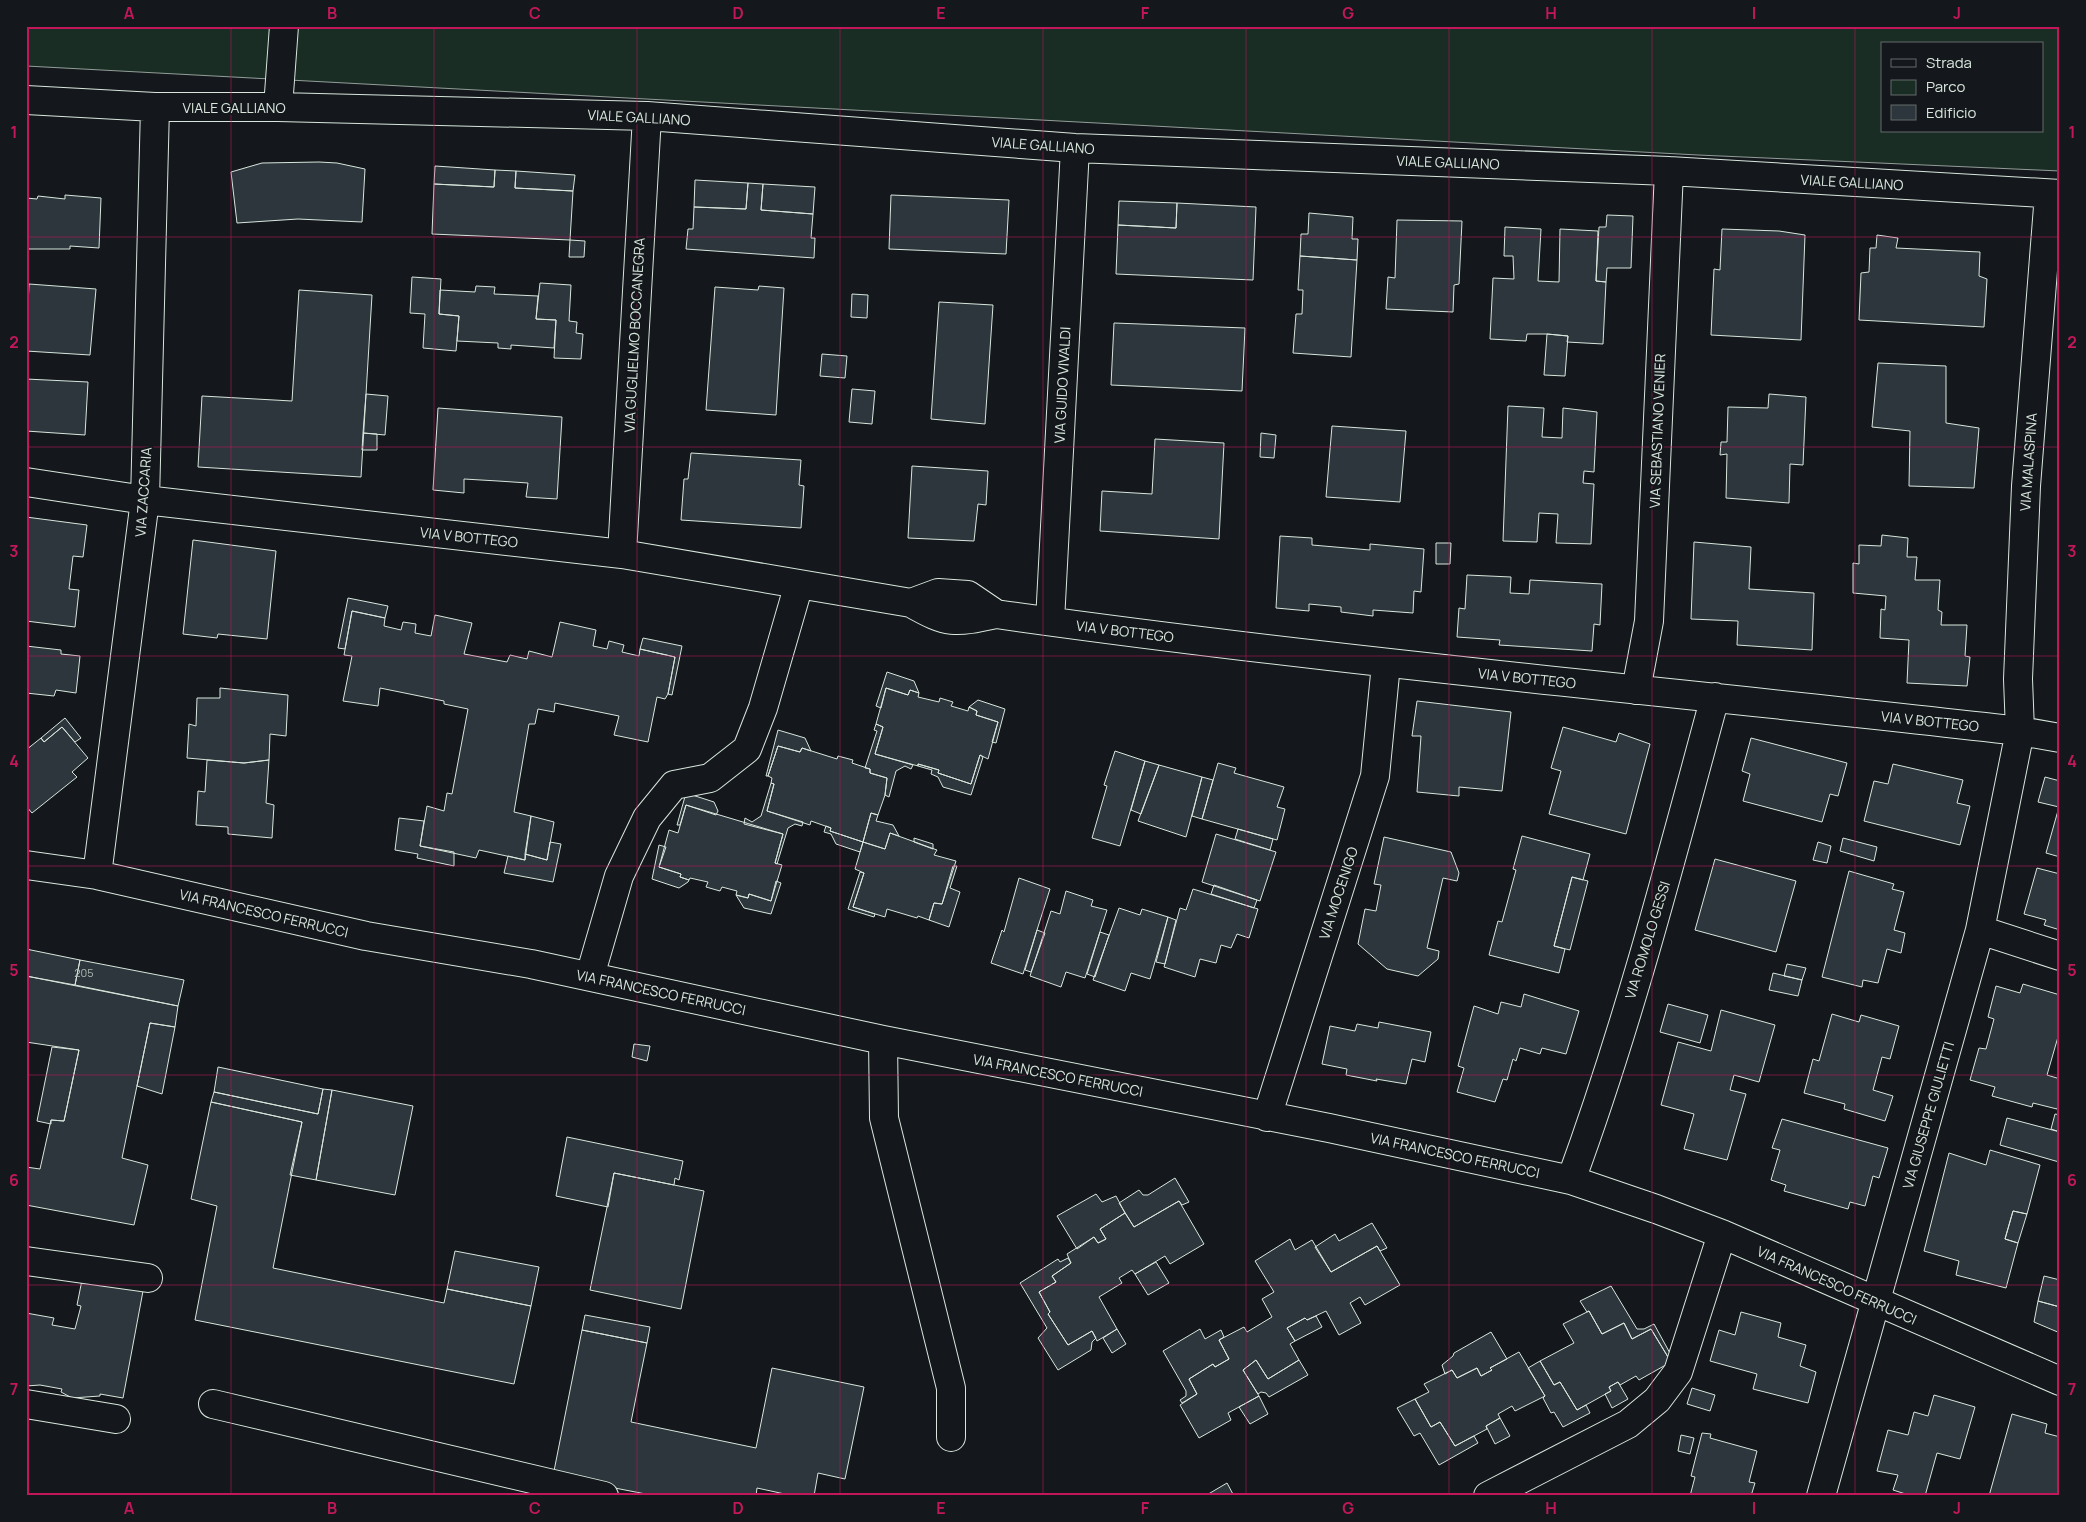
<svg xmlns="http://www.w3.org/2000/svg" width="2086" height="1522" font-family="Manrope,sans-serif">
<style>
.green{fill:#1a2d24;stroke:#939e99;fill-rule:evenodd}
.building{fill:#2c363c;stroke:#d8e6dc}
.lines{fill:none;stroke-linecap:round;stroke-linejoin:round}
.minor-casing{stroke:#d8e6dc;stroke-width:30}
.minor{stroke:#14181c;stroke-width:28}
.grid{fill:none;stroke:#c2185b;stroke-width:1;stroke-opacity:0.55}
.labels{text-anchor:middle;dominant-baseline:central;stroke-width:4;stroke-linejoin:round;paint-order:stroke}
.number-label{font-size:11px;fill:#adbab4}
.street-label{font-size:14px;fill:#d8e6dc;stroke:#14181c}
.neatline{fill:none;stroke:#c2185b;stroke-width:2}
.grid-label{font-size:16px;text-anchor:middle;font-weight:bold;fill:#c2185b}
</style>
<rect width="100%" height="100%" fill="#14181c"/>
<!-- green -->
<path class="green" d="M26 26H2060V171L1698 155 26 66ZM1882 44H2042V131H1882Z"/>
<!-- building -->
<path class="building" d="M319 162 337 163 365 169 362 222 298 219 237 223 231 172 262 163Z
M435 166 495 170 494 187 434 184Z
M495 170 516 171 515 188 573 191 570 240 432 234 434 184 494 187Z
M516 171 575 175 573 191 515 188Z
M695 180 748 183 746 209 694 207Z
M748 183 763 184 761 210 813 214 811 238H815L814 258 686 249 688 229H693L694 207 746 209Z
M763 184 815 187 813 214 761 210Z
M65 195 101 198 99 248 70 246V249H26V198L37 199 38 196 65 199Z
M891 195 1009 200 1006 254 889 249Z
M1119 201 1177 203 1176 228 1118 225Z
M1177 203 1256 207 1253 280 1116 274 1118 225 1176 228Z
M1309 213 1353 217 1352 239H1358L1357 260 1300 256 1301 234H1308Z
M1607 215 1633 216 1631 268H1607L1606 282 1596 281 1599 227H1606Z
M1397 220 1462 221 1459 284 1454 285 1453 312 1386 309 1388 277 1395 278Z
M1505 227 1541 229 1538 281 1559 282 1560 229 1598 231 1596 281 1606 282 1603 344 1567 342 1568 336 1547 334H1527L1526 341 1490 339 1493 278 1514 279 1513 256H1504Z
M1722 229 1779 231 1805 235 1801 340 1711 335 1714 269 1720 270Z
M1877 235 1898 238 1896 248 1980 252 1979 276 1987 279 1984 327 1859 320 1861 273 1869 272 1870 248H1876Z
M570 240 585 241 584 257H569Z
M1300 256 1357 260 1351 357 1293 353 1296 314H1302L1303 290H1298Z
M412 277 441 279 439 314 459 316 456 351 423 348 425 314 410 313Z
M540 283 571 285 569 321 577 322 576 333 583 334 581 359 554 358 556 320 536 319Z
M29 284 96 289 90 355 26 351Z
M476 286 495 287 494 294 538 296 536 319 556 320 554 348 511 345V349L498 348V343L457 341 459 316 439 314 440 290 475 292Z
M759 286 784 288 776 415 706 410 715 287 758 290Z
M299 290 372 295 361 477 198 467 202 396 292 401Z
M852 294 868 295 867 318 851 317Z
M939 302 993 305 985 424 931 419Z
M1114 323 1245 328 1242 391 1111 385Z
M1547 334 1568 336 1565 376 1544 375Z
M822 354 847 356 845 378 820 376Z
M1878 363 1946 366V423L1979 428 1974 488 1909 486 1910 431 1872 427Z
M26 379 88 382 85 435 26 431Z
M852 389 875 391 872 424 849 422Z
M366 394 388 396 385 435 363 433Z
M1769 394 1806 397 1803 465 1790 464 1789 503 1726 498 1727 454 1720 455 1721 442H1727L1728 407 1768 408Z
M1508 406 1544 408 1542 437 1562 438 1563 408 1597 412 1594 472 1584 471 1583 483 1594 484 1591 544 1556 543 1558 514 1539 513 1537 542 1503 541Z
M438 408 562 417 557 499 526 497 528 483 498 481 464 479V493L433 490Z
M1332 426 1406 431 1400 502 1326 497Z
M363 433 377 434V450H362Z
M1261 433 1276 435 1274 458 1260 457Z
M1155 439 1224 443 1219 539 1100 531 1102 491 1152 494Z
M691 453 801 460 799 485 804 486 801 528 681 520 684 479H688Z
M912 466 988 471 986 505 978 504 974 541 908 538Z
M26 517 87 525 83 557 73 556 69 589 79 590 75 627 26 621Z
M1882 535 1908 538 1907 557H1917L1915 580H1940L1938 610 1942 612 1941 625H1967L1965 656 1970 657 1967 686 1907 683 1909 640 1880 638 1881 609 1885 610 1886 596 1853 593V563L1859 564V545L1881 546Z
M1280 536 1312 538V545L1370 550V544L1424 549 1421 592 1414 591 1413 613 1373 610V616L1341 612V607L1309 604V611L1276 608Z
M193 540 276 551 267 639 218 634 217 638 183 634Z
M1694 542 1751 547 1749 589 1814 593 1812 650 1737 645 1738 621 1691 619Z
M1436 543H1451L1450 564H1436Z
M1467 575 1511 577 1510 593 1529 594 1530 580 1602 584 1600 625 1594 624 1592 651 1499 645 1500 640 1457 637 1459 608 1465 609Z
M348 598 388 606 385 618 352 611 345 649 338 648Z
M352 611 385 618 384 626 401 630 403 622 416 624 415 633 431 636 435 615 472 623 464 654 507 662 510 655 527 659 529 651 552 657 560 622 596 630 593 646 607 649 609 641 624 645 622 652 639 656 640 649 675 657 668 694 665 699 657 697 648 742 614 735 619 716 555 703 554 712 538 709 535 724H529L514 812 531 816 525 860 479 850 476 858 420 846 427 806 444 811 447 793 452 794 468 709 444 704V701L380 688 378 706 343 701 352 656 344 655Z
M643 638 682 646 672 695 668 694 675 657 640 649Z
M26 646 61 650V654L80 656 76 693 56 690 54 696 26 693Z
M887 672 914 681 919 693 910 690 908 695 886 688 881 708 876 706Z
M220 688 288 695 286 736 270 734 269 760 244 763 187 758 189 724 196 726 197 698H220Z
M886 688 908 695 910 690 919 693 918 697 939 702 940 698 953 702 951 706 968 711 969 707 977 711 976 715 998 722 988 759 980 755 971 784 938 773 939 770 918 764V766L875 754 883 727 876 724Z
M978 700 1005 709 996 743 992 742 998 722 976 715 977 711 969 707Z
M1417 701 1511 712 1502 791 1459 787V796L1417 792 1421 736H1412Z
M65 718 81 738 75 742 62 727 44 742 41 738Z
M876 724 883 727 875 754 913 765 911 769 905 766 896 771 889 797 885 795 887 778 870 773V769L865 768 877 731 874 730Z
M62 727 88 758 72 772 77 777 32 813 26 806V750L41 738 44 742Z
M1563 727 1616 742 1619 733 1650 744 1626 834 1549 814 1561 771 1551 768Z
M778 730 805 738 811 751 802 748 800 752 778 746 768 776H766Z
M1751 738 1847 763 1838 796 1830 794 1822 822 1743 801 1750 774 1742 771Z
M778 746 800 752 802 748 837 759 838 756 853 760 852 763 870 769V773L887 778 885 795 878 815 871 813 863 842 830 831 831 828 811 821 810 825 767 811 774 784 771 783 772 778 768 776Z
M1115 751 1145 761 1120 846 1092 838 1107 786 1104 785Z
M980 755 983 757 971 795 943 787 938 777 931 774 932 770 918 766V764L939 770 938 773 971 784Z
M207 760 244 763 269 760 266 803 274 805 272 838 228 834V827L196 825 198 791 205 792Z
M1145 761 1159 765 1141 814 1131 810Z
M1218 763 1236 768 1234 773 1284 787 1277 807 1285 809 1277 840 1202 819Z
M1893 764 1963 780 1957 803 1970 806 1960 845 1864 821 1874 781 1888 784Z
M1159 765 1202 777 1186 837 1138 821Z
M1202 777 1213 780 1202 819 1192 816Z
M2045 777 2060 781V857L2046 853 2059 807 2038 802Z
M771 783 774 784 767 811 803 822 802 826 795 824 788 828 777 864 775 863 783 834 744 824 745 818 752 822 761 816Z
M686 793 714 802 718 811 716 815 686 805 680 825H677Z
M686 805 783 834 775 863 782 865 771 901 749 894 748 898 736 895 737 891 722 887 720 891 706 887 708 882 690 878 689 880 680 877 681 874 659 867 669 830 678 833Z
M871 813 878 815 876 821 893 825 899 836 890 833 885 849 863 842Z
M531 816 554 822 547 860 525 854Z
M399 818 424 821 420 846 454 852V866L417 858 418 854 395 850Z
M826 826 831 828 830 831 863 842 860 852 836 844 831 834 824 832Z
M1238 829 1273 839 1270 850 1235 839Z
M890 833 937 850 934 855 956 861 942 904 934 903 929 920 918 916 917 918 887 909 885 917 853 907 864 873 855 869 863 842 885 849Z
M1216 834 1276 852 1260 901 1202 882Z
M1522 836 1590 854 1583 880 1572 877 1554 946 1565 949 1559 973 1489 955 1498 921 1502 922 1516 870 1513 869Z
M1384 837 1451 852 1459 873 1457 881 1443 878 1427 948 1439 951 1438 959 1418 976 1387 969 1358 944 1365 909 1376 911 1381 885 1374 884Z
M914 838 933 844V849L914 842Z
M1843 838 1877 847 1874 861 1840 851Z
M550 842 561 844 553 882 504 873 508 856 525 860V854L547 860Z
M1818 842 1831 846 1827 863 1813 860Z
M659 845 666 847 659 867 681 874 680 877 689 880 688 882 679 888 652 879Z
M1715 859 1796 881 1776 952 1695 930Z
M953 866H957L950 888 960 892 949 927 929 920 934 903 942 904Z
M2037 868 2060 874V930L2044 925 2046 920 2024 914Z
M1849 871 1894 884 1892 889 1904 892 1894 930 1905 933 1901 953 1887 949 1878 983 1863 980 1862 987 1822 977Z
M860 872 864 873 853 907 875 914 874 917 848 909Z
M1572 877 1588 881 1570 950 1554 946Z
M1019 878 1050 889 1023 974 991 963 1002 930 1004 932Z
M776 881 781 883 771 914 744 908 736 895 748 898 749 894 771 901Z
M1214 885 1257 900 1254 908 1211 894Z
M1193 889 1258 909 1249 938 1237 934 1231 948 1221 945 1216 963 1200 959 1195 977 1164 967 1180 908 1186 910Z
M1066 891 1093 900 1091 906 1107 910 1085 978 1066 972 1061 987 1030 976 1051 911 1060 914Z
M1119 908 1140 915 1142 909 1168 917 1150 979 1131 973 1125 991 1093 980Z
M1168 917 1176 920 1165 964 1156 962Z
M1037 930 1045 933 1031 972 1025 970Z
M1100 932 1109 935 1095 977 1087 974Z
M26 949 80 960 75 985 26 976Z
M80 960 184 980 178 1006 75 985Z
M1787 964 1806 968 1802 980 1784 976Z
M1773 973 1802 980 1798 996 1769 990Z
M26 976 178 1006 175 1027 150 1023 122 1158 148 1165 134 1225 26 1205V1167L40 1169 51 1120 64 1121 79 1050 26 1042Z
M2023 984 2060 995V1030L2047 1075 2060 1079V1099L2057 1109 2033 1103 2032 1107 1992 1096 1995 1087 1970 1080 1979 1048 1986 1049 1994 1019 1988 1017 1996 986 2020 993Z
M1524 994 1579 1011 1566 1054 1542 1048 1540 1054 1520 1048 1516 1061 1513 1059 1507 1080 1503 1079 1495 1102 1457 1092 1464 1068 1458 1066 1474 1006 1498 1014 1501 1002 1521 1007Z
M1668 1004 1708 1015 1700 1043 1660 1032Z
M1721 1010 1775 1025 1759 1082 1734 1075 1730 1090 1746 1094 1727 1160 1684 1149 1694 1114 1661 1105 1678 1042 1711 1051Z
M1832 1014 1859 1022 1861 1015 1899 1026 1890 1059 1882 1057 1873 1090 1893 1096 1885 1121 1844 1109 1845 1104 1804 1093 1813 1059 1819 1061Z
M1379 1022 1431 1032 1425 1062 1412 1059 1406 1084 1376 1079 1377 1081 1346 1075 1347 1069 1322 1064 1330 1026 1355 1031 1357 1024 1378 1028Z
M150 1023 175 1027 162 1094 137 1086Z
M634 1044 650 1046 647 1061 632 1057Z
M52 1047 79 1050 64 1121 51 1120V1124L37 1121Z
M218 1067 323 1089 318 1114 214 1092Z
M323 1089 332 1090 316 1180 290 1175 302 1122 211 1102 214 1092 318 1114Z
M332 1090 413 1106 395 1195 316 1180Z
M211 1102 302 1122 273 1268 444 1303 447 1289 531 1306 514 1384 195 1320 217 1206 191 1199Z
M2055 1114 2060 1115V1132L2051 1129Z
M2007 1118 2060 1132 2059 1162 2000 1145Z
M1782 1119 1888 1148 1879 1178 1873 1176 1865 1206 1850 1202 1848 1209 1784 1191 1786 1185 1771 1180 1780 1150 1772 1148Z
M567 1137 683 1161 679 1180 675 1178 674 1185 614 1173 608 1207 556 1196Z
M1990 1150 2040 1165 2027 1214 2013 1211 2005 1239 2018 1243 2006 1288 1956 1275 1959 1261 1924 1251 1949 1153 1986 1165Z
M614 1173 704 1191 681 1309 590 1290Z
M1175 1178 1189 1202 1182 1205 1179 1201 1134 1227 1119 1203 1139 1190 1143 1195H1148Z
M1096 1194 1102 1202 1116 1196 1125 1213 1100 1229 1106 1239 1098 1243 1094 1237 1077 1249 1057 1216Z
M1179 1201 1204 1244 1170 1264 1165 1256 1135 1274 1132 1270 1119 1278 1122 1283 1099 1297 1117 1329 1097 1341 1092 1331 1068 1345 1048 1314 1050 1312 1039 1292 1056 1282 1052 1276 1071 1263 1067 1254 1094 1237 1098 1243 1106 1239 1100 1229 1125 1213 1134 1227Z
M2013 1211 2027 1214 2018 1243 2005 1239Z
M1372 1223 1387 1248 1380 1251 1377 1246 1331 1272 1315 1247 1335 1234 1339 1241Z
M1290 1239 1295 1250 1312 1240 1331 1272 1377 1246 1400 1285 1365 1305 1360 1297 1350 1303 1361 1323 1339 1335 1326 1311 1307 1320 1305 1318 1287 1328 1295 1341 1290 1344 1299 1360 1268 1379 1256 1360 1243 1370 1259 1396 1228 1413 1231 1420 1199 1438 1180 1405 1197 1394 1189 1379 1213 1364 1215 1367 1229 1359 1219 1340 1244 1327 1247 1332 1272 1317 1262 1299 1274 1292 1255 1261Z
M455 1251 539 1267 531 1306 447 1289Z
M1068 1258 1071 1263 1052 1276 1056 1282 1039 1292 1050 1312 1048 1314 1068 1345 1092 1331 1096 1338 1092 1342 1091 1350 1058 1370 1038 1338 1047 1328 1020 1283 1058 1259 1060 1262Z
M1156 1262 1169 1283 1148 1295 1135 1274Z
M83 1275 143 1291 123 1398 100 1394V1396L72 1398 61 1392 62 1389 40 1385 26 1386V1313L54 1318 52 1325 75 1329 81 1306 77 1305Z
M2044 1276 2060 1280V1307L2038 1301Z
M1611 1286 1637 1329H1644L1654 1324 1671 1355 1668 1357 1651 1329 1632 1339 1624 1323 1602 1334 1589 1311 1587 1312 1580 1301Z
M2038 1301 2060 1307V1333L2034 1322Z
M1589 1311 1602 1334 1624 1323 1632 1339 1651 1329 1671 1362 1639 1380 1636 1376 1620 1385 1618 1382 1609 1387 1611 1391 1577 1410 1560 1382 1554 1385 1540 1361 1574 1343 1563 1324Z
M1741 1312 1781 1323 1778 1337 1806 1345 1800 1366 1816 1372 1808 1403 1753 1389 1757 1374 1710 1361 1719 1330 1735 1335Z
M585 1315 650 1327 647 1343 582 1330Z
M1316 1316 1322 1327 1295 1341 1287 1328 1305 1318 1307 1320Z
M1117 1329 1126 1344 1112 1353 1103 1338Z
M1200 1329 1205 1339 1221 1330 1224 1337 1219 1340 1229 1359 1215 1367 1213 1364 1189 1379 1197 1394 1182 1403 1180 1400 1186 1396V1391L1163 1351Z
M582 1330 647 1343 631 1422 756 1448 772 1368 864 1387 845 1479 818 1473 814 1496H794L757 1488 756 1496H656L553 1476Z
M1491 1332 1507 1359 1490 1368 1492 1370 1481 1376 1477 1368 1457 1378 1452 1370 1445 1374 1442 1365 1453 1356 1454 1353Z
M1519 1352 1545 1396 1515 1411 1512 1406 1498 1414 1500 1418 1486 1426 1487 1429 1455 1446 1440 1422 1431 1427 1415 1399 1429 1392 1424 1384 1452 1370 1457 1378 1477 1368 1481 1376 1492 1370 1490 1368Z
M1256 1360 1268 1379 1299 1360 1308 1375 1269 1397 1266 1393 1261 1392 1258 1394 1243 1370Z
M1540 1361 1554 1385 1560 1382 1577 1410 1586 1405 1590 1413 1563 1427 1554 1412 1551 1413 1543 1398 1545 1396 1528 1368Z
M1618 1382 1628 1399 1612 1408 1605 1394 1611 1391 1609 1387Z
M1692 1388 1715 1395 1710 1411 1687 1404Z
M1934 1395 1975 1407 1960 1459 1937 1453 1925 1496H1912L1893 1490 1898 1475 1877 1471 1888 1430 1908 1435 1914 1412 1928 1416Z
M1259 1396 1268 1414 1250 1424 1239 1407Z
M1415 1399 1431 1427 1440 1422 1455 1446 1474 1436 1478 1443 1439 1465 1420 1433 1414 1436 1397 1408Z
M2012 1414 2047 1424 2045 1433 2060 1437V1496H1989Z
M1500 1418 1510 1436 1495 1444 1486 1426Z
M1702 1433 1711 1434 1710 1438 1757 1451 1749 1482 1755 1483 1751 1496H1690L1695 1477 1691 1476Z
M1681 1435 1694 1438 1690 1454 1678 1451Z
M1227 1483 1234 1496H1205Z"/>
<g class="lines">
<defs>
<path id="minor" d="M26 100 155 107H278L647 116 1075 148 1669 171 2060 194
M278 107 284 26
M26 482 145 500 622 554 911 603C948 624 954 623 996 614 1336 662 1678 692 2020 731L2060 738
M622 554 647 116
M911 603 938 593 968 595 996 614
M1050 621 1075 148
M1636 690 1649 621 1669 171
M26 865 97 875 366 936 531 964 883 1040 1329 1128 1571 1180 1656 1209 1722 1234 2060 1381
M97 875 145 500 155 107
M1980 930 2060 956
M590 976 619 876 647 818 674 785 710 778 747 749 763 708 799 584
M883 1040 884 1118 951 1388V1437
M1267 1117 1375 776 1386 664
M1571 1180C1629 1022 1671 859 1715 697
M26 1261 148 1278
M26 1404 116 1419
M213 1404 604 1496
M1488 1496 1628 1424 1657 1400 1678 1372 1722 1234
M1821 1496 1980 930 2020 731 2018 679 2026 486 2049 194"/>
</defs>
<!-- minor casing -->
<use href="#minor" class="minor-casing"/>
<!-- minor -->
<use href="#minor" class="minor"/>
</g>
<!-- grid -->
<path class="grid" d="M231 26V1496M434 26V1496M637 26V1496M840 26V1496M1043 26V1496M1246 26V1496M1449 26V1496M1652 26V1496M1855 26V1496M26 237H2060M26 447H2060M26 656H2060M26 866H2060M26 1075H2060M26 1285H2060"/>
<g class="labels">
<!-- number labels -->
<g class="number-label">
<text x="84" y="972">205</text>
</g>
<!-- street labels -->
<g class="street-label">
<text x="234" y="107">VIALE GALLIANO</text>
<text transform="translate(639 117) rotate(3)">VIALE GALLIANO</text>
<text transform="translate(1043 145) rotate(4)">VIALE GALLIANO</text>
<text transform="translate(1448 162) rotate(2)">VIALE GALLIANO</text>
<text transform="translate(1852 182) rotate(3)">VIALE GALLIANO</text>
<text transform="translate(634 335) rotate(-87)">VIA GUGLIELMO BOCCANEGRA</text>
<text transform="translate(1062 385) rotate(-87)">VIA GUIDO VIVALDI</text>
<text transform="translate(1657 431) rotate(-88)">VIA SEBASTIANO VENIER</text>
<text transform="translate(2028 462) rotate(-86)">VIA MALASPINA</text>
<text transform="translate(143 492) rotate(-86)">VIA ZACCARIA</text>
<text transform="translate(469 537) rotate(6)">VIA V BOTTEGO</text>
<text transform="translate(1125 631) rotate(7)">VIA V BOTTEGO</text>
<text transform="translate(1527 678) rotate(6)">VIA V BOTTEGO</text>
<text transform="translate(1930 721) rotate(6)">VIA V BOTTEGO</text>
<text transform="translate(1338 893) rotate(-72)">VIA MOCENIGO</text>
<text transform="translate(264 913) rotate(13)">VIA FRANCESCO FERRUCCI</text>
<text transform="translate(1647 940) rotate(-73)">VIA ROMOLO GESSI</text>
<text transform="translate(661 992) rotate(12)">VIA FRANCESCO FERRUCCI</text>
<text transform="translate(1058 1075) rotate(11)">VIA FRANCESCO FERRUCCI</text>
<text transform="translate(1928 1115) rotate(-74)">VIA GIUSEPPE GIULIETTI</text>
<text transform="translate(1455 1155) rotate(12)">VIA FRANCESCO FERRUCCI</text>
<text transform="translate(1837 1285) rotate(24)">VIA FRANCESCO FERRUCCI</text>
</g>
</g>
<!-- border -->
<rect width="2086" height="1522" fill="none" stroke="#14181c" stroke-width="55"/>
<!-- legend -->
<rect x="1881" y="42" width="162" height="90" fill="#14181c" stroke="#626a69"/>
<rect x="1891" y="59" width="25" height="8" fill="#14181c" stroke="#626a69"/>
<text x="1926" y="68" font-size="15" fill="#d8e6dc">Strada</text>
<rect x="1891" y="80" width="25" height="15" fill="#1a2d24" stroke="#626a69"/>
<text x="1926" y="92" font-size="15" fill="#d8e6dc">Parco</text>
<rect x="1891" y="105" width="25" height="15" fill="#2c363c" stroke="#626a69"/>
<text x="1926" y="118" font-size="15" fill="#d8e6dc">Edificio</text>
<rect x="28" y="28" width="2030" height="1466" class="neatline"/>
<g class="grid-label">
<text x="129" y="19">A</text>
<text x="332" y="19">B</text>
<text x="535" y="19">C</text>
<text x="738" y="19">D</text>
<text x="941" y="19">E</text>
<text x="1145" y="19">F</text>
<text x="1348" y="19">G</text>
<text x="1551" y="19">H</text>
<text x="1754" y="19">I</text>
<text x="1957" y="19">J</text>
<text x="14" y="138">1</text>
<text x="2072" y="138">1</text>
<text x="14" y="348">2</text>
<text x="2072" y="348">2</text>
<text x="14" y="557">3</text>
<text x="2072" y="557">3</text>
<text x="14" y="767">4</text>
<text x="2072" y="767">4</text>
<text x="14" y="976">5</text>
<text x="2072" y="976">5</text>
<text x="14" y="1186">6</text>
<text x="2072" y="1186">6</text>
<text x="14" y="1395">7</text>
<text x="2072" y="1395">7</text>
<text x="129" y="1514">A</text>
<text x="332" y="1514">B</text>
<text x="535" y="1514">C</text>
<text x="738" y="1514">D</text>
<text x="941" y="1514">E</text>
<text x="1145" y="1514">F</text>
<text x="1348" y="1514">G</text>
<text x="1551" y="1514">H</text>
<text x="1754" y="1514">I</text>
<text x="1957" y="1514">J</text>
</g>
</svg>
